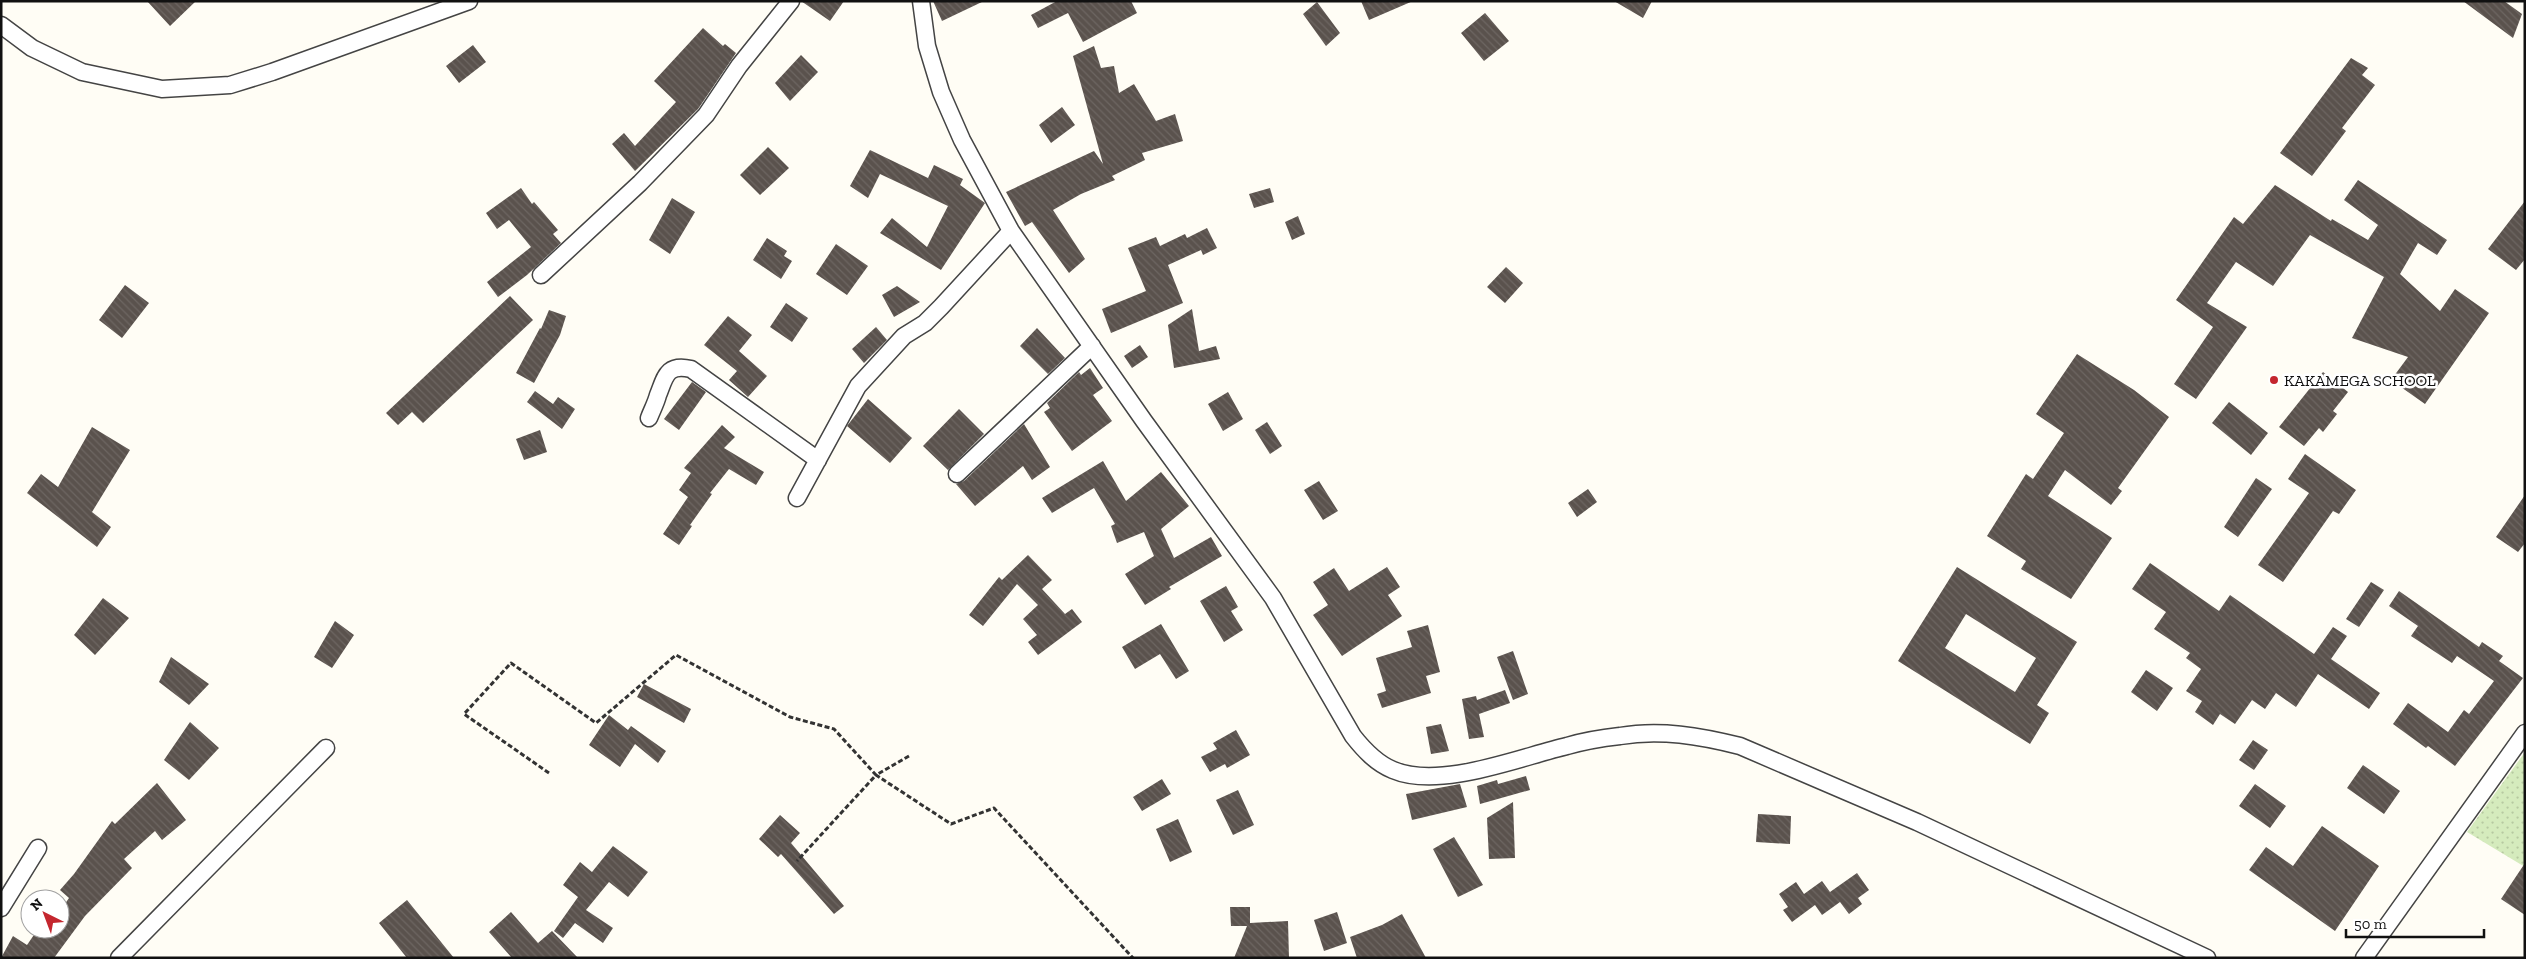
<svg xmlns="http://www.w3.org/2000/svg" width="2526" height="959" font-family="'Zilla Slab',serif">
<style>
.grass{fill:url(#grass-dots)}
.building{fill:url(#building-back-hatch);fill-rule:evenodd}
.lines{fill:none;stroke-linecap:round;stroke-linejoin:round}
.street-casing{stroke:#444;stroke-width:19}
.path{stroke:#333;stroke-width:3;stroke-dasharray:5 2.5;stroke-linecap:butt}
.street{stroke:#fff;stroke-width:16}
.poi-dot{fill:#c4262e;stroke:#fff;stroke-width:2}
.labels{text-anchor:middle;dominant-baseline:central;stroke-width:5;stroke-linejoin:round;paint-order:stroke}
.poi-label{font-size:16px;fill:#111;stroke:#fff;text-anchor:start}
</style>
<defs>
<pattern id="grass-dots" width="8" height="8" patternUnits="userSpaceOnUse" patternTransform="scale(1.25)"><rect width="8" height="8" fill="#d5ebbd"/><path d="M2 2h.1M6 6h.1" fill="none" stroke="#b6c8a1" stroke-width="1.8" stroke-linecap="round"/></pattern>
<pattern id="building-back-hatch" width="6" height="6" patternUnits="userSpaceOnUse" patternTransform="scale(1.25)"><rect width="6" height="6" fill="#5a524d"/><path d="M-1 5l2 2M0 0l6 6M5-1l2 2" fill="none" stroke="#6d6662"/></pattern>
</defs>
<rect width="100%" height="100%" fill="#fffdf5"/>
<!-- grass -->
<path class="grass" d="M2525 752V867L2467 832Z"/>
<!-- building -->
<path class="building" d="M147 1H196L170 26Z
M801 1H844L830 21Z
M933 1H984L942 21Z
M1057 1H1131L1137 13 1083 42 1068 13 1038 28 1031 15Z
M1361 1H1413L1369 20Z
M1614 1H1652L1643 18Z
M2463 1H2504L2522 14 2513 38Z
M1317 2 1340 33 1326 46 1303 14Z
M1485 13 1509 41 1484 61 1461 33Z
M703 28 723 46 725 44 736 53 698 109 635 171 612 144 624 133 635 146 676 102 654 81Z
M473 45 486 62 459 83 446 66Z
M1094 46 1101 68 1114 66 1119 93 1134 84 1156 121 1175 114 1183 141 1142 153 1145 160 1112 176 1115 180 1081 194 1053 210 1085 259 1069 273 1032 222 1025 226 1006 192 1094 151 1103 164 1073 56Z
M801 55 818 72 790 101 775 83Z
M2351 58 2368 68 2362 75 2375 85 2342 128 2346 131 2312 176 2280 153Z
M1062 107 1075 125 1051 143 1039 125Z
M768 147 789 168 760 195 740 175Z
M870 150 928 178 934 165 963 179 960 185 985 203 941 270 880 233 892 218 927 247 948 206 880 174 868 198 850 186Z
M2358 180 2447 240 2437 255 2418 243 2400 274 2440 311 2455 289 2489 313 2425 404 2391 380 2408 357 2352 338 2384 277 2310 235 2273 286 2236 262 2207 303 2247 327 2196 399 2174 384 2213 327 2176 300 2234 217 2243 224 2275 185 2331 221 2332 219 2368 240 2378 225 2344 200Z
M521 188 532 204 534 202 558 230 553 234 561 243 527 275 498 297 487 282 531 247 509 220 497 229 486 213Z
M1270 188 1274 202 1254 208 1249 194Z
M672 198 695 212 670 254 649 240Z
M2525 201V259L2516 270 2488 249Z
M1298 216 1305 234 1292 240 1285 222Z
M1207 228 1217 248 1203 255 1201 250 1168 265 1183 303 1111 333 1102 309 1146 291 1128 248 1156 237 1160 246 1185 234 1187 238Z
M767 238 787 251 784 256 792 261 781 279 753 260Z
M836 244 868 266 847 295 816 274Z
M1506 267 1523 283 1505 303 1487 287Z
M125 285 149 303 122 338 99 320Z
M897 286 920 302 894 317 882 295Z
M510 296 533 320 423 423 412 412 398 425 386 413Z
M786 303 808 318 792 342 770 327Z
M1192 309 1199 351 1216 346 1220 359 1174 368 1168 325Z
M549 310 566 316 560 335 534 383 516 373 540 328 541 329Z
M728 316 752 335 739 351 767 376 748 397 729 380 737 371 704 345Z
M876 327 887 340 864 363 852 349Z
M1037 328 1065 358 1048 374 1020 346Z
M1140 345 1148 357 1132 368 1124 356Z
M2077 354 2134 390 2169 417 2118 488 2122 491 2111 505 2065 470 2048 496 2112 538 2071 599 2021 569 2026 561 1987 536 2026 474 2033 479 2064 433 2036 414Z
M1090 368 1103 388 1093 395 1112 421 1072 451 1044 412 1050 408 1047 403 1079 372 1081 375Z
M2323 372 2348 392 2333 411 2337 414 2323 432 2319 428 2304 446 2279 427Z
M692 382 706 392 679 430 664 419Z
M535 391 553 404 558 397 575 409 562 429 527 402Z
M1228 392 1243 419 1223 431 1208 404Z
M868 399 912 438 890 463 847 426Z
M2229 402 2268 433 2251 455 2212 423Z
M959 409 984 434 948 470 923 446Z
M1267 422 1282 446 1270 454 1255 430Z
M1024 424 1050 467 1032 480 1023 466 975 506 956 484 964 481Z
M722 425 735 437 724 448 764 472 756 485 729 469 710 493 712 494 690 525 692 526 679 545 663 534 688 497 679 490 691 473 684 468Z
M92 427 130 450 92 512 111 527 97 547 27 493 41 474 58 487Z
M540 430 547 452 524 460 516 439Z
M2305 454 2356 490 2339 514 2333 511 2283 582 2258 565 2309 493 2288 479Z
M1103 461 1126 501 1161 472 1189 506 1161 529 1174 558 1211 537 1222 556 1169 587 1171 589 1145 605 1125 574 1154 556 1144 532 1117 543 1111 526 1115 524 1094 488 1052 513 1042 498Z
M2256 478 2272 489 2238 537 2224 527Z
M1319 481 1338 511 1323 520 1304 490Z
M1588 489 1597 502 1577 517 1568 503Z
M2525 495V543L2518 552 2496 537Z
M1028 555 1052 580 1042 589 1065 614 1072 609 1082 622 1038 655 1028 642 1037 635 1023 619 1038 605 1017 584 983 626 969 615 999 577 1002 580Z
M2150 563 2219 611 2230 595 2314 654 2333 627 2347 636 2331 659 2380 693 2369 709 2318 674 2296 707 2276 693 2265 709 2252 700 2235 724 2220 714 2213 725 2195 712 2202 701 2186 691 2201 669 2186 658 2190 653 2154 629 2166 612 2132 589Z
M1387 567 1400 587 1388 595 1402 616 1342 656 1313 615 1328 605 1313 582 1334 568 1349 591Z
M1957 567 2077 642 2037 705 2049 713 2030 744 1898 661ZM1966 614 2036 658 2015 692 1945 648Z
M2371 582 2384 590 2359 627 2346 619Z
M1226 586 1238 607 1231 611 1243 630 1224 642 1200 601Z
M2399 591 2479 647 2482 642 2503 656 2499 661 2523 678 2455 766 2428 746 2426 748 2393 724 2408 703 2448 732 2464 710 2469 714 2494 681 2457 656 2452 663 2411 636 2418 626 2389 606Z
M103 598 129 618 95 655 74 635Z
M335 621 354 635 332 668 314 657Z
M1161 624 1189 671 1176 679 1160 654 1135 669 1122 647Z
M1428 625 1440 672 1426 676 1431 693 1382 708 1377 694 1386 691 1376 658 1412 647 1407 631Z
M1513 651 1528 694 1513 700 1497 657Z
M171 657 209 684 189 705 159 682Z
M2146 670 2173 688 2157 711 2131 692Z
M644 684 691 709 684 723 637 697Z
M1505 690 1510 703 1479 714 1484 737 1469 739 1462 699 1476 696 1477 700Z
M609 715 628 730 631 726 666 751 658 763 635 744 620 767 589 745Z
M190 722 219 748 189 780 164 760Z
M1441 724 1449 751 1431 754 1426 727Z
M1236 730 1250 755 1227 768 1225 764 1210 772 1201 757 1217 749 1213 743Z
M2253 740 2268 750 2254 770 2239 760Z
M2363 765 2400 791 2384 814 2347 788Z
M1526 776 1530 790 1480 804 1477 786 1497 780 1498 784Z
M1162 779 1171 794 1142 811 1133 797Z
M157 783 186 820 162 840 155 831 124 859 132 868 85 916 54 958H1L13 936 27 945 38 929H60V911L69 898 60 890 74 874 112 821 115 824Z
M1460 784 1467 807 1412 820 1406 794Z
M2255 784 2286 806 2270 828 2239 806Z
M1238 790 1254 825 1233 835 1216 800Z
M1513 802 1515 858 1489 859 1487 818Z
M1758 814 1791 816 1790 844 1756 842Z
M780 815 800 833 791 843 844 906 834 914 781 854 778 857 759 839Z
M1178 819 1192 852 1170 862 1156 829Z
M2322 826 2379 866 2335 931 2249 870 2266 847 2293 866Z
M1454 837 1483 885 1458 897 1433 849Z
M613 846 648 872 628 897 609 882 586 910 613 928 603 943 575 923 563 938 554 931 578 897 563 885 580 862 592 872Z
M2525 863V915L2501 899Z
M1857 873 1869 890 1858 898 1862 904 1849 914 1840 902 1822 915 1815 905 1792 922 1783 910 1788 907 1779 894 1796 882 1804 894 1822 881 1830 892Z
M407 900 454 958H407L379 923Z
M1230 907H1250V923L1288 921 1289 958H1234L1247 926H1231Z
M511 912 538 943 552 931 578 958H512L489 932Z
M1337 912 1347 943 1324 951 1314 920Z
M1402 914 1426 958H1357L1350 937 1382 925Z"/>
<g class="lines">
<defs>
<path id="street" d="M921 1 927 46 941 92 962 140 1011 231 1144 421 1273 598 1353 736C1364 750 1376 763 1393 770 1440 790 1520 757 1567 746 1584 741 1602 738 1620 736 1660 729 1700 736 1740 746L1917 822 2207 958
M1 25 32 48 82 72 162 89 230 85 272 72 469 1
M541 275 640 183 706 115 739 66 791 1
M649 418C652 410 656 403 658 395 665 378 666 363 691 369L818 460
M957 474 1092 346
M797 498 858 386 904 336 925 323 941 307 1011 231
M1 908 38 848
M119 958 326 748
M2364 958 2525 733"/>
</defs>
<!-- street casing -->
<use href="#street" class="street-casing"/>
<!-- path -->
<path class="path" d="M909 756 876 775 951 824 994 808 1133 958
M549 773 464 714 511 663 596 723 676 655 790 717 834 729 876 775 797 861"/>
<!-- street -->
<use href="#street" class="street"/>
</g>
<!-- markers -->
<circle class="poi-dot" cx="2274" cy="380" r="5"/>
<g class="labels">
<!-- poi labels -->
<g class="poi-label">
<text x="2284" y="380">KAKAMEGA SCHOOL</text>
</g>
</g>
<!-- border -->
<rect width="2526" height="959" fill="none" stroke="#111111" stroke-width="5"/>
<!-- north arrow -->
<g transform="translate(45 914) rotate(318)"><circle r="24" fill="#ffffff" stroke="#a0a0a0"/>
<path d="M0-4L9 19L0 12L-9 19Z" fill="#c4262e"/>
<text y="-8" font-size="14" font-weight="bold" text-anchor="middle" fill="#111111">N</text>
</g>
<!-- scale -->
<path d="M2346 929v8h138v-8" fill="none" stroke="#111111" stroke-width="2.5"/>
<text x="2354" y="929" font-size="15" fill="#111111" stroke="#ffffff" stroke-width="4" paint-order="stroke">50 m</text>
</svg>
